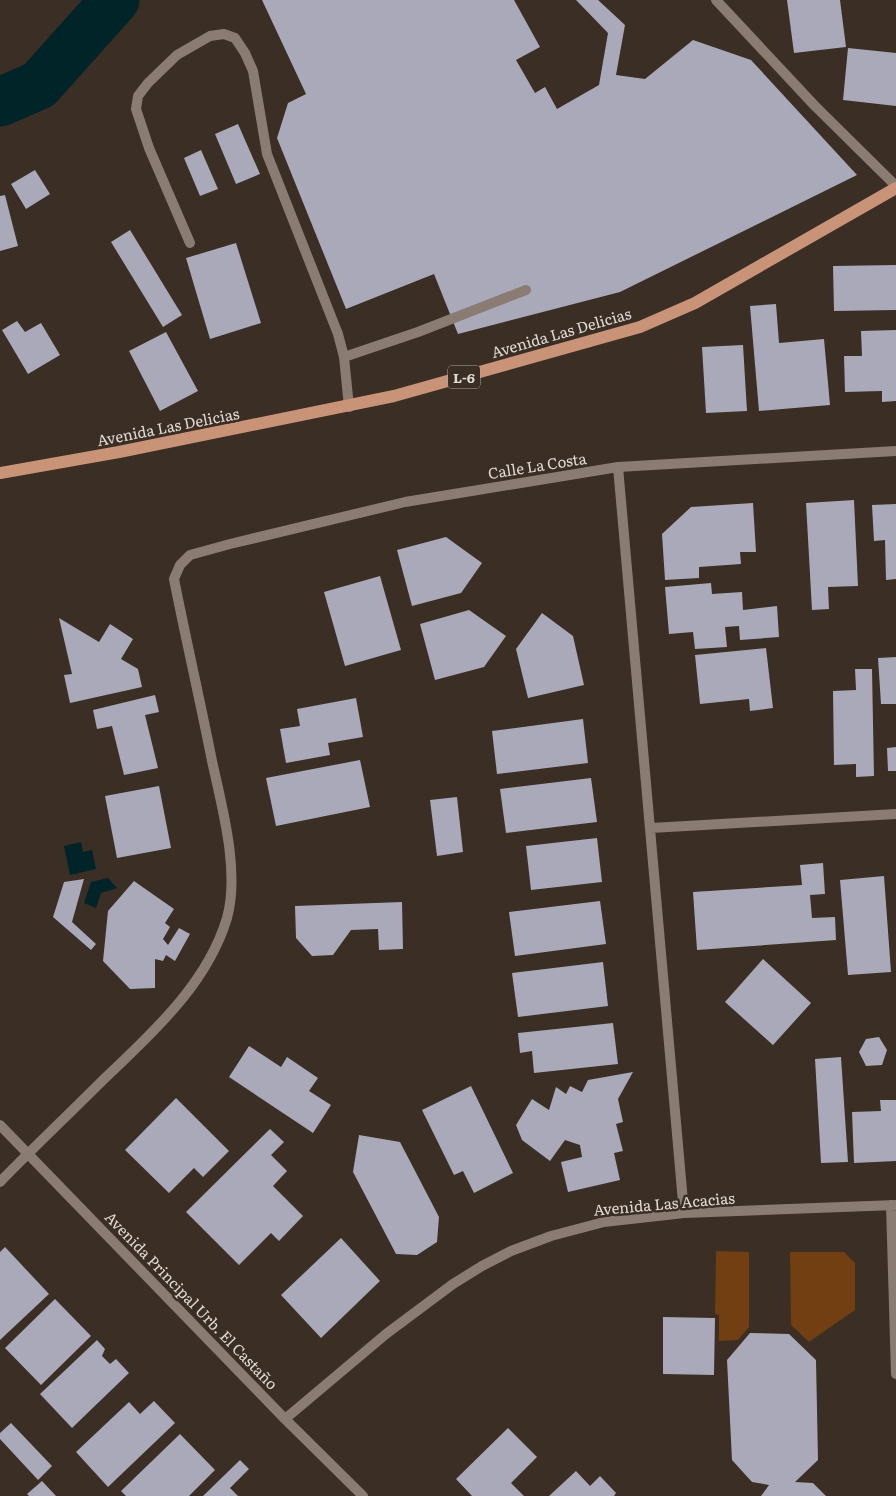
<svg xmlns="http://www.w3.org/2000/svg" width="896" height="1496" font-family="Literata,serif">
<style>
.green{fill:#713f11}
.water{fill:#002427}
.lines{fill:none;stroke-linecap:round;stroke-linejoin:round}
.river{stroke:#002427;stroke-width:49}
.building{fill:#a9a9b9}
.service{stroke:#8a7c72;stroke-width:10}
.minor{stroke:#8a7c72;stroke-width:10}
.primary{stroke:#c99378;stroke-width:12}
.labels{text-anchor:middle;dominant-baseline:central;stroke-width:5;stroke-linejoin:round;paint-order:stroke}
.shield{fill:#3a2e25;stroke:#afa6a0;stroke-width:1}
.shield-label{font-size:14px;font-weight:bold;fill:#e1dad4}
.street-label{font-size:15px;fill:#e1dad4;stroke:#3a2e25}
</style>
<rect width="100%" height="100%" fill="#3a2e25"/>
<!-- green -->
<path class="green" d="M716 1251 749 1252V1327L738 1340 719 1341V1315L715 1314Z
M790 1252H844L855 1263V1310L809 1342 791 1325Z"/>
<!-- water -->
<path class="water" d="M81 842 83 852 92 850 96 869 70 875 64 846Z
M108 878 117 888 101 893 96 908 84 903 91 882Z"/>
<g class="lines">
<!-- river -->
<path class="river" d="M0 102 39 85 115 0"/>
</g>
<!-- building -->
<path class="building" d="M262 0H514L540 47 516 60 535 93 545 87 557 109 599 85 608 33 576 0H598L625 25 616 75 645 79 693 40 751 60 857 175 620 292 458 334 434 274 346 309 277 138 288 103 306 94Z
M787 0H840L846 47 794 53Z
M848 48 896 53V106L843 100Z
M238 124 260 174 236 184 215 134Z
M201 150 218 189 200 196 184 158Z
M35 170 50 194 26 209 11 184Z
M5 195 18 246 0 251V196Z
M130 230 182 315 163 327 111 242Z
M236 243 261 323 210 339 186 258Z
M896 265V310L834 311 833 266Z
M776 304 779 343 824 339 830 405 759 411 750 306Z
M17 321 25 332 41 323 60 355 28 374 2 330Z
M896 330V401L882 402V391L845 392 844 356H862L861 331Z
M166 332 198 391 160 411 129 351Z
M743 345 747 411 706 413 702 347Z
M854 500 858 586 828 587 829 609 812 610 806 503Z
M753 503 756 552H740L741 564 699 567V578L665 580 662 534 691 507Z
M896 504V579L886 580 885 540 874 541 872 505Z
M446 537 482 563 461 593 412 606 397 550Z
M380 576 401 650 345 666 324 592Z
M711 583 712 594 742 592 743 610 777 606 779 637 740 640 739 626 725 627 727 647 695 649 693 632 669 634 665 587Z
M469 610 506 636 484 667 435 680 420 624Z
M542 613 573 636 584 685 528 698 516 649Z
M59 618 99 642 110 624 133 639 121 659 138 669 142 687 70 703 64 675 72 674Z
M766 648 773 708 750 711 749 699 700 704 695 655Z
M896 657V704H881L878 658Z
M855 669H872L874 776 856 777V764L834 765 833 691 856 690Z
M155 695 159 712 145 715 158 768 124 775 112 726 97 729 93 710Z
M356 698 363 737 328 743 330 755 286 763 280 729 300 726 297 709Z
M583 719 588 763 497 774 492 731Z
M896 747V771H888L887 748Z
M360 760 370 807 276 826 266 778Z
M591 778 597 822 506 833 500 789Z
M159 786 171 848 117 858 105 796Z
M457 797 463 852 437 856 430 800Z
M597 838 602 882 531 890 526 846Z
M823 863 825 894 810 895 812 918 835 917 836 940 697 950 693 892 802 885 800 865Z
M884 876 891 972 848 975 840 880Z
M84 879 72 922 96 944 91 950 53 917 64 882Z
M134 881 174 909 165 923 170 927 163 939 168 945 179 928 190 934 175 961 166 955 163 961 155 959V988L130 989 103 961 108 911Z
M600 901 606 944 515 956 509 912Z
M402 902 403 949 379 950 378 929 351 930 333 955 312 956 296 938 295 906Z
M763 959 811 1003 773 1045 725 1002Z
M603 962 608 1006 518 1017 512 973Z
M613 1023 618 1064 534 1073 532 1051 520 1053 518 1033Z
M879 1037 887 1050 882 1065 866 1066 859 1052 866 1039Z
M249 1046 281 1067 287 1057 318 1078 309 1091 331 1105 313 1133 229 1077Z
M841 1057 848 1162 821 1163 815 1059Z
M633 1072 618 1099 623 1122 616 1124 623 1151 614 1153 620 1180 568 1192 561 1162 582 1157 580 1145 565 1140 550 1161 522 1140 516 1125 532 1099 549 1110 556 1087 566 1094 570 1086 582 1092 588 1080Z
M471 1086 513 1173 474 1193 463 1171 454 1175 422 1110Z
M176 1098 229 1151 203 1177 194 1168 169 1193 125 1150Z
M880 1100H896V1161L854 1163 852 1112 881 1111Z
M270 1129 284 1142 271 1155 287 1171 273 1186 303 1216 279 1241 271 1233 239 1265 186 1212Z
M359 1135 400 1142 439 1217 437 1242 417 1255 396 1254 353 1172Z
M341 1238 380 1281 321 1338 281 1295Z
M5 1247 49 1294 0 1340V1252Z
M55 1299 91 1336 41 1385 5 1348Z
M663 1317 715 1318 714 1375 663 1374Z
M750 1333 789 1334 816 1360 818 1460 795 1482 813 1483 826 1496H761L769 1485 752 1482 732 1460 727 1360Z
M97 1340 105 1349 102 1356 110 1364 116 1359 129 1373 72 1428 40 1394Z
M154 1401 175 1423 108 1487 76 1452 129 1402 140 1414Z
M11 1423 52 1466 38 1480 0 1439V1433Z
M508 1428 537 1457 511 1483 524 1496H472L456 1479Z
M180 1434 215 1470 189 1496H126L121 1491Z
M240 1460 249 1469 230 1488 238 1496H203Z
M576 1471 590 1486 600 1476 616 1493 614 1496H549Z
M42 1481 56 1496H29L27 1494Z"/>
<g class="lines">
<!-- service -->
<path class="service" d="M190 243 149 148 136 109 138 96 148 83 177 55 210 36 224 34 235 38 245 53 253 71 267 154 338 334 344 357
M349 407 344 357 418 332 526 290"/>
<!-- minor -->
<path class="minor" d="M716 0 815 106 896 186
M618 467 684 1213
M651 828 896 814
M0 1125 285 1419 363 1496
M0 1182C33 1148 68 1115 102 1081 151 1034 207 985 227 918 240 871 222 807 212 761 200 700 186 640 174 579L180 565 190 555 230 544 405 502 618 467 896 451
M891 1205 896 1374
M285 1419 386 1334 453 1284 482 1266 511 1251 551 1236 604 1222 684 1213 896 1205"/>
<!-- primary -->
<path class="primary" d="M0 473 119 452 394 396 640 327 695 303 896 188"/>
</g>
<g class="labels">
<!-- shield labels -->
<rect class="shield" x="448" y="365.5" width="32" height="23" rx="4"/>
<g class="shield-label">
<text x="464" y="377">L-6</text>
</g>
<!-- street labels -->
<g class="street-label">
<text transform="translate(561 332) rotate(-16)">Avenida Las Delicias</text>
<text transform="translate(168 426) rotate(-11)">Avenida Las Delicias</text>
<text transform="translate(537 465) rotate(-9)">Calle La Costa</text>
<text transform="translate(664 1203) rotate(-5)">Avenida Las Acacias</text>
<text transform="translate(192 1300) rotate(46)">Avenida Principal Urb. El Castaño</text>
</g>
</g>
</svg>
